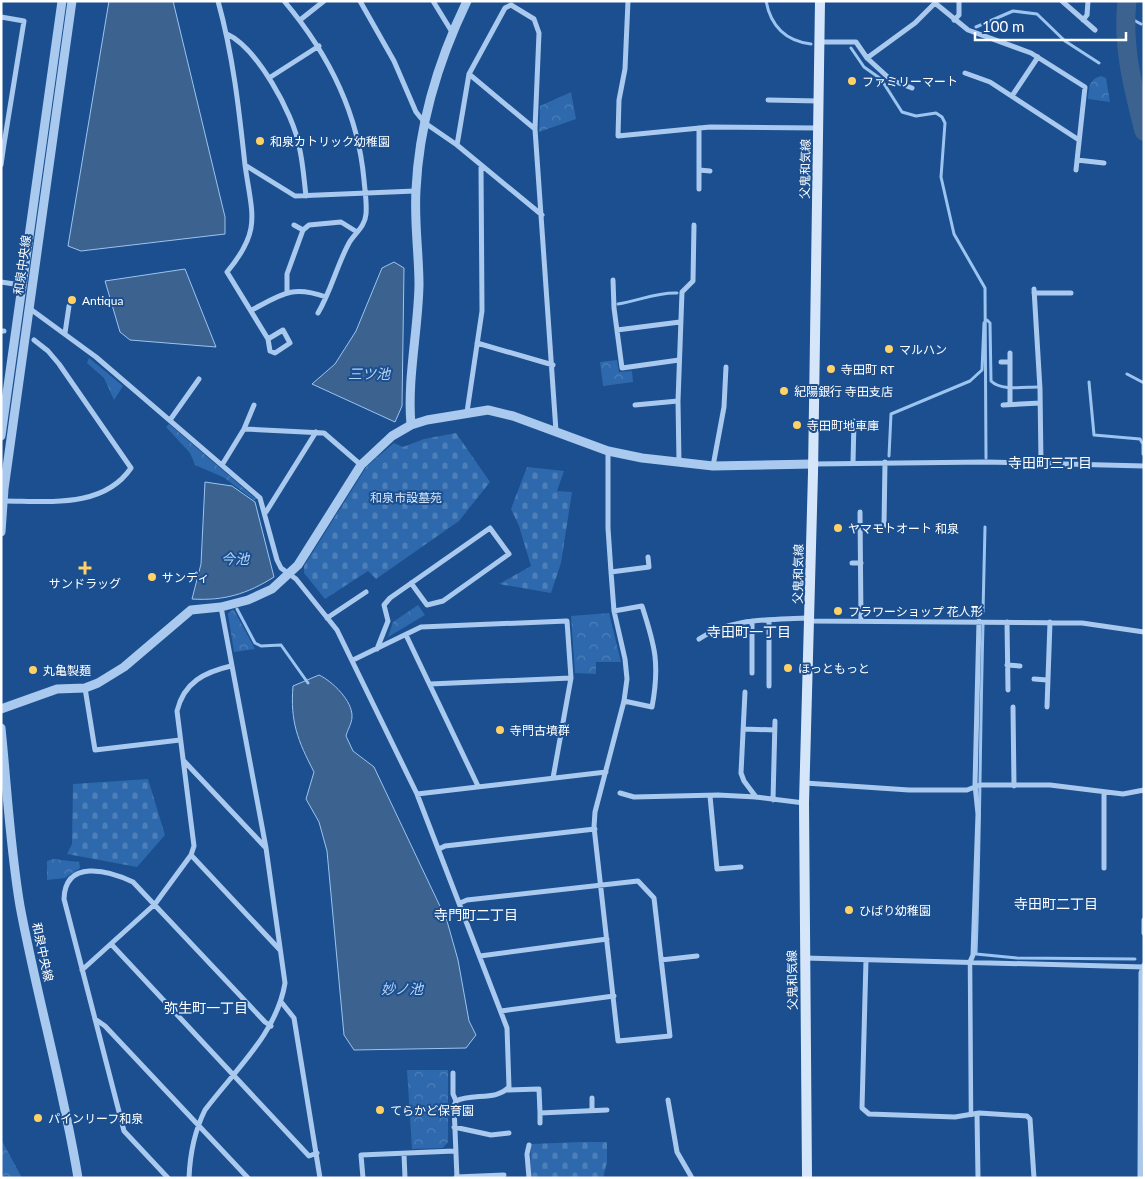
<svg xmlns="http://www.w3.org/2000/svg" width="1145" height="1179" font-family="Lato,'Noto Sans JP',sans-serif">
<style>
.cemetery{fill:url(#cemetery-stones)}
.park{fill:url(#park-crowns)}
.water{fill:#3c6290;stroke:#9cc4f0}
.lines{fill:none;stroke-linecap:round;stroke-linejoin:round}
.stream{stroke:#9cc4f0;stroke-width:3}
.river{stroke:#3c6290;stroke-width:19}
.pedestrian{stroke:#a9c9ee;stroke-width:4.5}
.minor{stroke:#a9c9ee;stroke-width:5}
.tertiary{stroke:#a9c9ee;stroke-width:9}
.secondary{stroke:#d6e6fa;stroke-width:10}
.poi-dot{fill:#ffd166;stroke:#1b4f8f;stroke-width:2}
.labels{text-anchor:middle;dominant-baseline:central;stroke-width:4;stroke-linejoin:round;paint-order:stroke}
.poi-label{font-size:12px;fill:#fff;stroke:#1b4f8f;text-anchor:start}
.street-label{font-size:12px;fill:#fff;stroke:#1b4f8f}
.park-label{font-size:12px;fill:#cfe3fa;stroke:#1b4f8f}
.water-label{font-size:14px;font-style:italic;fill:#b5d3f5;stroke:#1b4f8f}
.neighbourhood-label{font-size:14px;fill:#fff;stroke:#1b4f8f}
</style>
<defs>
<pattern id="cemetery-stones" width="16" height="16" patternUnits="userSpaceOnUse" patternTransform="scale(1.25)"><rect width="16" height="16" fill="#2e69ad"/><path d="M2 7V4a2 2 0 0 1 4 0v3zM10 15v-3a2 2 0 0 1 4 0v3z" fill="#4d80b9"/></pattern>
<pattern id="park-crowns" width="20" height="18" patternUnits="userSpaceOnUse" patternTransform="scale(1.25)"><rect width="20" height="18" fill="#2e69ad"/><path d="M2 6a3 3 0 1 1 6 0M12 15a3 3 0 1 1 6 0" fill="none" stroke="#4d80b9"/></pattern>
</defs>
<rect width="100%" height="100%" fill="#1b4f8f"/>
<!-- cemetery -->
<path class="cemetery" d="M456 433 490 482 459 521 376 579 368 571 325 599 304 573V566L367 466 394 443 403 447 424 439Z
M527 467 564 471 557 491 572 492 561 563 551 593 499 584 531 566 519 526 511 509Z
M148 779 165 835 137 867 67 854 72 844 73 784Z
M580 1142H607V1162L603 1178H530L531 1144Z"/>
<!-- park -->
<path class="park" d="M1101 76 1106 78 1110 102 1088 99C1089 88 1089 79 1101 76Z
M571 92 576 119 539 132 540 106Z
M89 358 123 386 114 400 104 378 87 363Z
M617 360 619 372 632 371 633 382 603 386 600 362Z
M169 424 256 499 254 500 223 477 195 465 190 453 166 427Z
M418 605 425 615 388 637 393 622Z
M232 610H234L255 649 234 652 228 614Z
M609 613 621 662H596V674L575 673 571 616Z
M53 859 79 862 80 868 65 878 47 880V861Z
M407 1070H448V1142L443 1148 412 1149Z
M1 1139 22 1178H1Z"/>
<!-- water -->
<path class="water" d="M109 1H173L225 217V234L81 251 68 246Z
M394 262 404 268 402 406 395 422 312 384 335 364 356 331 382 268Z
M185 269 216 347 130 340 120 332 105 281Z
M205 482 232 486 255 502 274 577C247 594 224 601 192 599L201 564Z
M319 675C332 681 353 701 352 717 352 723 347 731 346 736L353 751 374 767 447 921 458 960 469 1021 476 1035 466 1048 354 1050 344 1035 327 851 319 822 306 799 314 772C298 741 290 722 293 686Z"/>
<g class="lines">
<!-- stream -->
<path class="stream" d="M766 1C771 27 786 41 811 44
M1126 16 1141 24
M976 27 1013 11 1037 14 1065 41 1099 63
M851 48 864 67 881 79 902 112 916 116 936 113 942 117 945 123 941 177 954 234 985 288 986 458
M618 304C638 301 657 292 677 293
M987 320 990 323 991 381C1001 391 1024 387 1038 387
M1127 374 1144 383
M1089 382 1094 435 1140 439 1143 444V454
M889 456 891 414 970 381 982 370 984 323 986 320
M237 609 255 643 261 646 281 645 308 683
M983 612 985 527
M983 625C980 735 980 844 976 954L1017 958 1135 959"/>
<!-- river -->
<path class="river" d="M1127 1C1122 46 1133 88 1144 131"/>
<!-- pedestrian -->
<path class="pedestrian" d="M970 962 971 1115"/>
<!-- minor -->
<path class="minor" d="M218 1C233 55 239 109 245 165L295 196 415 191
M284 1C328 53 358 112 364 180 365 191 367 203 366 214 365 227 355 233 349 243 337 265 331 291 318 313
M360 1 394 61 416 112 425 123 457 145 542 215
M433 1 452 32
M628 1 625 69 619 100 618 136 710 127 818 128
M1062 1 1095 30
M1 17 24 21 4 144H1
M300 20 324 1
M954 20 959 15V1
M1083 20 1087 15 1088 1
M227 34C257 48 293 113 299 146 303 162 304 180 306 196
M820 42H856L867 58 915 23 935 3 968 30 1031 53 1085 87 1076 170
M867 58 891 80 912 88
M965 73 990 82 1079 140
M469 74 535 129
M269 78 319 46
M1012 96 1038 57
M768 100 819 101
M699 128V189
M457 145 469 74 505 8 511 5 534 19 539 33 535 129 556 431
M1077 160 1104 163
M1 165 4 144
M245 165C252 215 262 230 227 272L268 339 270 351 275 353 290 343 283 330 268 339
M699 170 710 171
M294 225 303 230
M613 280 614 308 622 368 679 360
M1 282 21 285
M1034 289 1040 389 1041 464
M287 292V274L303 230 309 225 341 222 357 232
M1034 293H1071
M29 308 96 357 260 498 277 560 281 568 296 579 337 630 417 794 507 1028 509 1087C497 1101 472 1093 456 1101L454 1106 457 1178
M252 310C282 294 292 285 326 297
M617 330 680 322
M1 331H4
M65 333 69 306
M477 343 553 365
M1010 353V404
M1001 362H1010
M635 405 678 401
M1003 405 1040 403
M467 412 482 311 481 165
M170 420 199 379
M244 429 324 433 361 465
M679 462 678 401 682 292 693 281 694 225
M853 463 854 421
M813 464 986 462 1144 466
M222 465 244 429 254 405
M713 466 724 407 726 367
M4 501C47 501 103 509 131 468L59 364 48 351 34 340
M266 512 316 432
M860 512 861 621
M884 526 885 462
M852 563H861
M611 572 649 567 648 557
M614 611 642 606C655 646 660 664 652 707L624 701
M327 618 366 592
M752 621V673
M1007 622 1008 690
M406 635 478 786
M699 639C730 618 768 620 805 618L810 621 1082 623 1144 632
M377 649 388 621 384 605 390 598 490 528 509 554 443 601 427 605 411 583
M353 660 421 627 567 621 571 678 553 778
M1007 665 1020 666
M1034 679 1047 680
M430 684 571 678
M769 686V620
M85 688 95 750 180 740
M745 692 741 773 744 781 756 797
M1013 707 1014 786
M1047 707 1050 622
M743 729 775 730
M184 761 266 848
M805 783 909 790H967L980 785H1050L1123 794 1144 790
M620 793 634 797 718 795 756 797 804 803
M417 794 606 772
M710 796 717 869 741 867
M773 800 775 721
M439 849 445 846 595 829
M191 855 280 950
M1104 868V792
M460 903 467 900 638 881 654 898 670 1036 618 1041 594 827 595 812 624 701 627 679 625 659 614 611 611 572 608 528V451
M1144 920V933
M112 945 309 1156 317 1153
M480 956 607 939
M804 958 1144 967
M661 960 697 956
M866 960 862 1108 869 1114 955 1117 979 1113 1027 1116 1030 1119 1034 1178
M970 962 973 955 978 814 975 785 979 621
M82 970 155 904 191 855 194 846 177 711C184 682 205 672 231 666
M282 1003 294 1018 320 1178
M501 1011 614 996
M95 1019 105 1026 248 1178
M453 1073V1094L456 1101
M507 1090 539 1089 540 1113 607 1110
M592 1098V1110
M668 1100 677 1152 692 1178
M540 1113V1123
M977 1114 978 1178
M454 1127 491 1135 509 1133
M404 1154 405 1178
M456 1177 504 1175
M168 1178 124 1131 64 899C65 859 108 870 133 882L265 1022 271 1026
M189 1178C190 1153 194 1132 205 1110 235 1070 277 1033 285 983L266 848 221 607
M363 1178 361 1155 454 1151
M529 1178 527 1154 529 1145
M1140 1178 1141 973 1144 965"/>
<!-- tertiary -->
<path class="tertiary" d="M411 425C407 378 418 332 419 285 419 254 414 222 416 190 419 124 438 61 467 1
M1 436 62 1
M1 532 4 489 72 1
M1 709 57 689 85 688 98 683 124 667 191 610 221 607 248 600 272 589 298 565 361 465 392 436 411 425 427 420 488 410 513 416 608 451 642 458 713 466 813 464
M1 728C7 787 10 847 20 906 37 997 63 1086 78 1178"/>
<!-- secondary -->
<path class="secondary" d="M807 1178 804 803 813 473 820 1"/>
</g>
<!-- markers -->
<g class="poi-dot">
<circle cx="852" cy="81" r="5"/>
<circle cx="260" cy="141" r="5"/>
<circle cx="72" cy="300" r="5"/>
<circle cx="889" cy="349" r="5"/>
<circle cx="831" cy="369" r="5"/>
<circle cx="784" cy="391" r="5"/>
<circle cx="797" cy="425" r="5"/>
<circle cx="838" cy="528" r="5"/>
<path d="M82.5 560.5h5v5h5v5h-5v5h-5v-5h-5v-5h5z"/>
<circle cx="152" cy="577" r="5"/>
<circle cx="838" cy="611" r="5"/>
<circle cx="788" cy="668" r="5"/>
<circle cx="33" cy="670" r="5"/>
<circle cx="500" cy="730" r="5"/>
<circle cx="849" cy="910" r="5"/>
<circle cx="380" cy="1110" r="5"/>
<circle cx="38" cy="1118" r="5"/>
</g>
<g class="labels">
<!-- poi labels -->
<g class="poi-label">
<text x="862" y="81">ファミリーマート</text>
<text x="270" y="141">和泉カトリック幼稚園</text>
<text x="82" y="300">Antiqua</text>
<text x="899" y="349">マルハン</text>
<text x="841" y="369">寺田町 RT</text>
<text x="794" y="391">紀陽銀行 寺田支店</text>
<text x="807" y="425">寺田町地車庫</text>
<text x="848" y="528">ヤマモトオート 和泉</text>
<text x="162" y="577">サンディ</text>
<text x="85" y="583" text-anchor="middle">サンドラッグ</text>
<text x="848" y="611">フラワーショップ 花人形</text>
<text x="798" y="668">ほっともっと</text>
<text x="43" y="670">丸亀製麺</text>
<text x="510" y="730">寺門古墳群</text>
<text x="859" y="910">ひばり幼稚園</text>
<text x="390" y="1110">てらかど保育園</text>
<text x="48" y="1118">パインリーフ和泉</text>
</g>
<!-- street labels -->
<g class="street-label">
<text transform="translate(805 169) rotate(-89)">父鬼和気線</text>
<text transform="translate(22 265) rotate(-82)">和泉中央線</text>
<text transform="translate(798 574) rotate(-89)">父鬼和気線</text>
<text transform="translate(43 952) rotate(78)">和泉中央線</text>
<text transform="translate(792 980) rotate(-91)">父鬼和気線</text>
</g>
<!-- park labels -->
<g class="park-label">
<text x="406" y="497">和泉市設墓苑</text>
</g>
<!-- water labels -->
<g class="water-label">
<text x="369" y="373">三ツ池</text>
<text x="235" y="558">今池</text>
<text x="402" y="988">妙ノ池</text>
</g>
<!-- neighbourhood labels -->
<g class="neighbourhood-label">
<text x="1050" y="462">寺田町三丁目</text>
<text x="749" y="631">寺田町一丁目</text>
<text x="1056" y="903">寺田町二丁目</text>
<text x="476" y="914">寺門町二丁目</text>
<text x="206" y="1007">弥生町一丁目</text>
</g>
</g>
<!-- border -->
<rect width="1145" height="1179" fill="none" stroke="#ffffff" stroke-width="5"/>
<!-- scale -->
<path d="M975 32v8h151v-8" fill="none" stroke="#ffffff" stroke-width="2.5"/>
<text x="982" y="32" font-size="15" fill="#ffffff" stroke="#1b4f8f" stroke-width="4" paint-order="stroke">100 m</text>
</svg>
